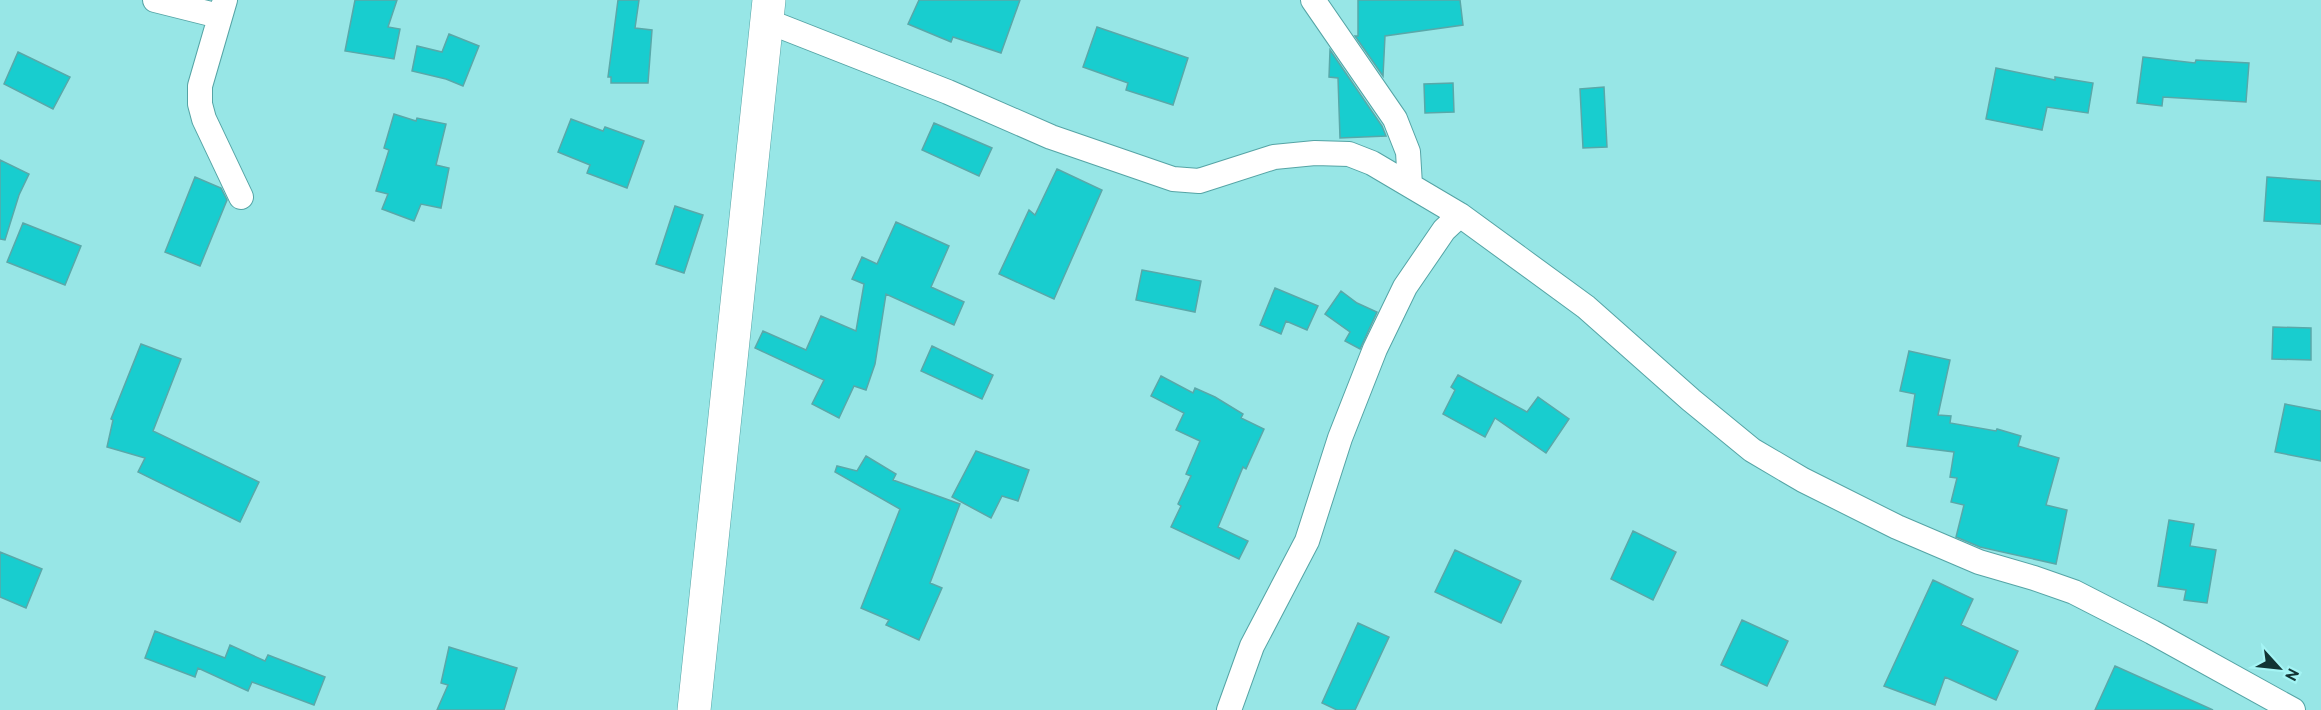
<svg xmlns="http://www.w3.org/2000/svg" width="2321" height="710" font-family="Overpass,sans-serif">
<style>
.building{fill:#18cdcf;stroke:#59a8a9;stroke-width:1.5}
.lines{fill:none;stroke-linecap:round;stroke-linejoin:round}
.street-casing{stroke:#55a4a5;stroke-width:26}
.secondary-casing{stroke:#55a4a5;stroke-width:34}
.street{stroke:#fff;stroke-width:24}
.secondary{stroke:#fff;stroke-width:33}
</style>
<rect width="100%" height="100%" fill="#97e6e6"/>
<!-- building -->
<path class="building" d="M355 0H397L388 27 400 29 394 59 345 51Z
M618 0H639L635 28 652 30 648 83H611V77H608Z
M919 0H1020L1001 53 953 37 951 42 908 24Z
M1358 0H1460L1463 25 1385 36 1383 76 1355 36H1358Z
M1097 27 1188 58 1173 105 1126 90 1128 83 1083 67Z
M449 34 479 46 463 86 446 79 412 71 417 46 442 52Z
M1330 50 1382 126 1386 136 1340 138 1338 78 1329 77Z
M18 52 70 77 53 109 4 84Z
M2143 57 2195 63 2196 60 2249 63 2246 102 2163 97 2162 106 2137 103Z
M1996 68 2055 80V77L2093 83 2088 113 2047 107 2042 130 1986 119Z
M1453 83 1454 112 1425 113 1424 84Z
M1604 87 1607 147 1583 148 1580 89Z
M394 114 416 121 417 118 446 124 436 165 449 168 441 208 421 204 414 221 382 209 388 194 376 191 389 150 384 148Z
M571 119 603 131 605 127 644 141 627 188 587 173 590 165 558 152Z
M934 123 992 148 979 176 922 150Z
M0 160 29 174 19 195 5 240 0 239Z
M1057 169 1102 190 1054 299 999 274 1029 210 1035 215Z
M195 177 221 188 227 200 200 266 165 252Z
M2267 177 2321 181V224L2264 221Z
M675 206 703 215 684 273 656 264Z
M896 222 949 246 931 287 964 302 954 325 886 294 875 364 866 390 854 386 839 418 812 404 824 380 755 348 763 331 806 350 821 316 856 331 864 284 852 279 862 257 877 264Z
M23 223 81 246 65 285 7 262Z
M1142 270 1201 281 1195 312 1136 300Z
M1275 288 1318 306 1307 330 1286 321 1281 334 1260 325Z
M1341 291 1357 303 1377 312 1360 349 1345 341 1350 332 1325 314Z
M2273 327 2311 328V360L2272 359Z
M141 344 181 359 153 431 259 482 240 522 138 472 145 458 107 447 113 420 111 419Z
M932 346 993 375 982 399 921 371Z
M1909 351 1950 360 1938 415 1951 416 1950 423 1996 431 1997 429 2021 436 2018 446 2059 458 2046 505 2067 510 2056 564 1980 547 1956 537 1964 505 1951 502 1957 478 1950 477 1954 452 1907 446 1915 394 1900 391Z
M1458 375 1527 412 1538 397 1569 419 1546 453 1495 418 1485 437 1443 414 1455 390 1451 387Z
M1161 376 1193 393 1195 388 1215 397 1243 414 1241 418 1264 429 1246 469 1243 467 1218 527 1248 541 1239 559 1171 527 1181 506 1178 504 1191 476 1186 474 1200 441 1176 430 1184 413 1151 396Z
M2285 404 2321 411V461L2275 452Z
M976 451 1029 470 1018 501 1002 496 991 518 952 497Z
M866 456 896 474 893 480 960 504 930 583 942 588 919 640 886 625 889 620 861 608 900 509 835 472 837 466 857 471Z
M2169 520 2194 524 2190 546 2216 550 2207 603 2184 600 2186 590 2158 586Z
M1633 531 1676 552 1653 600 1611 579Z
M1455 550 1521 581 1501 623 1435 592Z
M0 552 42 569 26 608 0 597Z
M1933 580 1973 599 1961 625 2018 651 1996 700 1945 677 1935 705 1884 686Z
M1742 620 1788 641 1767 686 1721 665Z
M1358 623 1389 637 1355 710H1337L1322 703Z
M155 631 225 658 230 645 265 661 268 655 325 677 314 705 252 682 248 691 198 668 195 677 145 658Z
M449 647 517 668 504 710H437L448 685 441 683Z
M2115 666 2213 710H2095Z"/>
<g class="lines">
<defs>
<path id="street" d="M155 0 219 16
M225 0 200 86V104L204 119 241 197
M1313 0 1395 119 1408 152 1410 185
M767 21 948 92 1051 137 1173 179 1199 181 1274 157 1315 153 1349 154 1372 163 1460 215 1586 307 1691 400 1752 450 1803 480 1897 527 1979 562 2034 578 2074 592 2152 632 2293 710
M1229 710 1252 646 1307 541 1340 438 1375 349 1405 287 1444 230 1460 215"/>
<path id="secondary" d="M694 710 769 0"/>
</defs>
<!-- street casing -->
<use href="#street" class="street-casing"/>
<!-- secondary casing -->
<use href="#secondary" class="secondary-casing"/>
<!-- street -->
<use href="#street" class="street"/>
<!-- secondary -->
<use href="#secondary" class="secondary"/>
</g>
<!-- north arrow -->
<g transform="translate(2279 668) rotate(117)" stroke="#a4f4f4" stroke-width="4.5" paint-order="stroke">
<path d="M0-4.5L10 22L0 15L-10 22Z" fill="#113333"/>
<text y="-9" font-size="16" font-weight="bold" text-anchor="middle" fill="#113333">N</text>
</g>
</svg>
